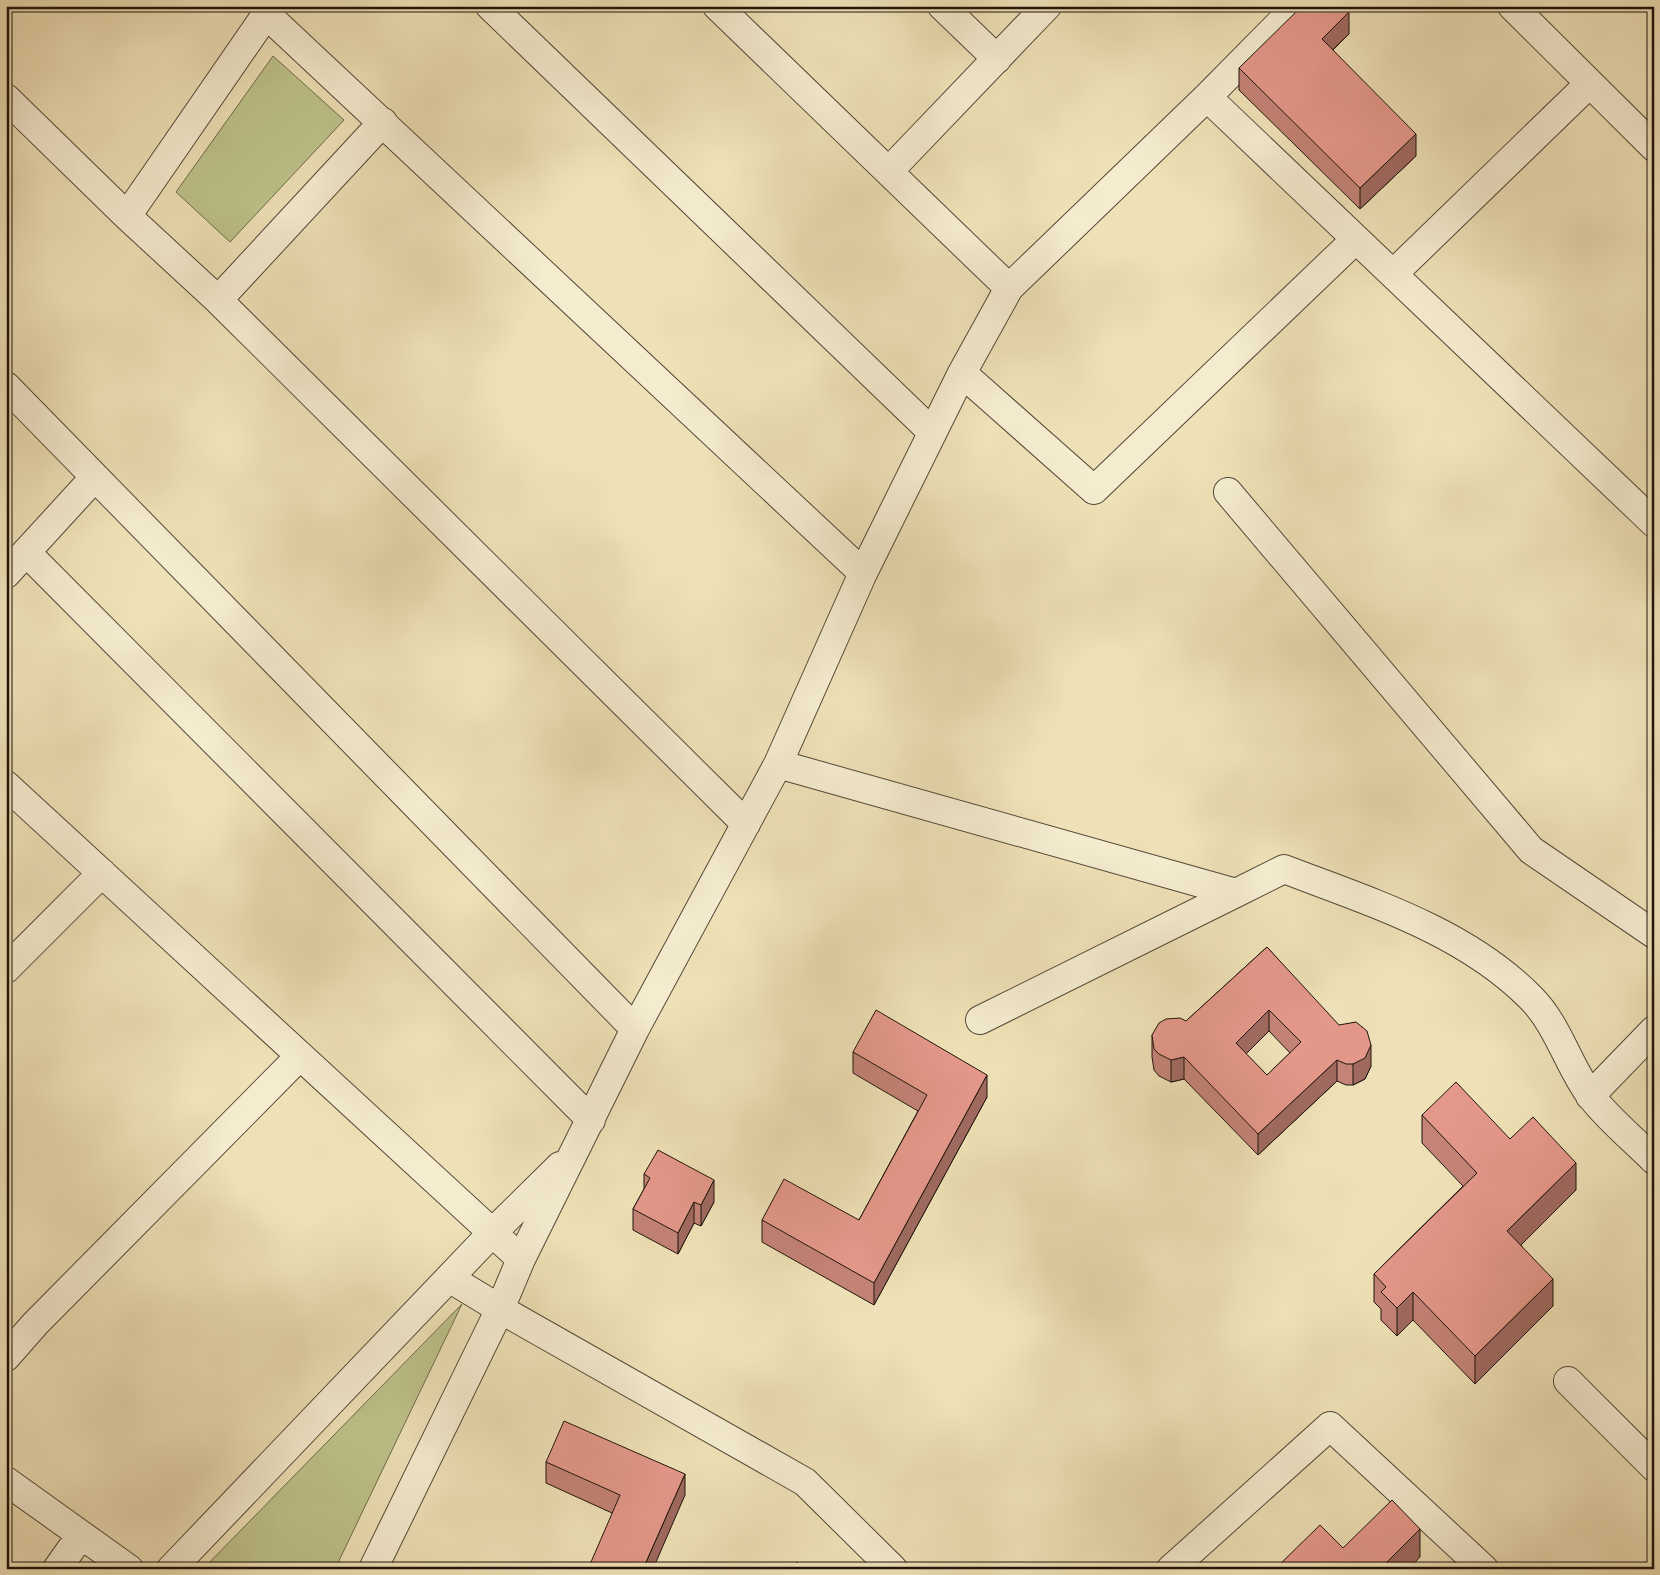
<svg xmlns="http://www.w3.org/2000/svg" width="1660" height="1575" font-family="Vollkorn,serif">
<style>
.green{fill:#bec28b;stroke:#6e6c4c}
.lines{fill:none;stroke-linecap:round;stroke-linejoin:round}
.minor-casing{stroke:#534837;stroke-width:30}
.minor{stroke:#f5ecd0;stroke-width:28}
.wall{fill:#c48377;stroke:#1f150c;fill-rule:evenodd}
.shaded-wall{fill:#a06a61;stroke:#1f150c}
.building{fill:#e4988a;stroke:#1f150c;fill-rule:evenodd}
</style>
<rect width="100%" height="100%" fill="#efe1b7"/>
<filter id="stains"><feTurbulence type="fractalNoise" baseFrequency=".004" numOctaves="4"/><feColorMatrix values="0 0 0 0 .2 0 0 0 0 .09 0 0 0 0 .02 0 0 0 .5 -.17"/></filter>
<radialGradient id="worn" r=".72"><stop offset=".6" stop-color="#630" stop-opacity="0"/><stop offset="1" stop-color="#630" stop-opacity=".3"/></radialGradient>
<!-- green -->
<path class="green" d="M273 56 344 120 230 242 176 192Z
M462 1304 335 1569H203Z"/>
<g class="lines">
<defs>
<path id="minor" d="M490 6 932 432
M717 6 1009 288
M942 6 997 59
M1512 6 1654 147
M267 15 863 573
M1207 97 1654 523
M6 98 127 216 218 300 746 824
M889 171 1047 6
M127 216 272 6
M1393 274 1589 84
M218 300 383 122
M962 373 1094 490 1356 239
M6 386 635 1029
M1228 492 1531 850 1654 934
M26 552 591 1120
M6 574 94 478
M778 764 1236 893 1284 869C1370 902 1465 931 1531 998 1558 1025 1568 1065 1590 1095 1605 1116 1635 1141 1654 1160
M6 785 521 1259
M6 969 102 873
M980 1020 1236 893
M1590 1096 1654 1030
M449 1278 500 1309 805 1482 893 1569
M6 1357 35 1324 300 1056
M1568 1381 1654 1467
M6 1481 129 1569
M57 1569 81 1535
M171 1569 493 1232 560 1166
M373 1569 500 1309 521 1259 635 1029 778 764 863 573 962 373 1009 288 1207 97 1297 6
M1171 1569 1330 1426 1484 1569"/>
</defs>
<!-- minor casing -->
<use href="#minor" class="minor-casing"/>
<!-- minor -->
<use href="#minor" class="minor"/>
</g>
<!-- wall -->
<path class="wall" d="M1349 34 1333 50 1416 156 1360 209 1239 90V68Z
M1267 947 1371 1066 1365 1079 1353 1085H1346L1337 1081 1258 1155 1184 1079 1171 1082 1159 1076 1154 1070 1152 1057V1035L1186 1021ZM1269 1031 1290 1053 1267 1075 1246 1054Z
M853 1052 987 1097 874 1305 762 1242V1220H859L918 1111 853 1073Z
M1422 1115 1510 1139 1576 1190 1521 1245 1553 1306 1475 1384 1413 1320 1397 1336 1381 1320V1309L1374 1302V1274L1463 1186 1422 1143Z
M644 1174 714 1202 701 1226 694 1223 678 1254 633 1230V1209L644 1189Z
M546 1462 685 1495 612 1513 546 1483Z"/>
<!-- shaded-wall -->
<path class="shaded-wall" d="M1349 12V34L1322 60V39Z
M1416 134V156L1360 209V188Z
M1269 1010V1031L1236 1064V1043Z
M1371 1045V1066L1365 1079 1353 1085V1064Z
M1184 1057V1079L1171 1082V1060Z
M1337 1060V1081L1258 1155V1134Z
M987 1075V1097L874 1305V1283Z
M1576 1163V1190L1507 1259V1231Z
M714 1180V1202L701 1226V1205Z
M694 1202V1223L678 1254V1233Z
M1553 1279V1306L1475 1384V1356Z
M1413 1292V1320L1397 1336V1308Z
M685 1474V1495L653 1569H643Z
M1420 1529V1557L1409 1569H1380Z"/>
<!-- building -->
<path class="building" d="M1302 6H1343L1349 12 1322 39 1416 134 1360 188 1239 68Z
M1267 947 1339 1025 1356 1022 1367 1031 1371 1045 1365 1058 1353 1064H1346L1337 1060 1258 1134 1184 1057 1171 1060 1159 1054 1154 1049 1152 1035 1159 1023 1166 1019 1180 1018 1186 1021ZM1269 1010 1301 1042 1267 1075 1236 1043Z
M876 1010 987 1075 874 1283 762 1220 784 1179 859 1220 927 1095 853 1052Z
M1456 1082 1510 1139 1533 1117 1576 1163 1507 1231 1553 1279 1475 1356 1413 1292 1397 1308 1381 1292 1386 1287 1374 1274 1477 1173 1422 1115Z
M658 1150 714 1180 701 1205 694 1202 678 1233 633 1209 650 1178 644 1174Z
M564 1421 685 1474 643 1569H588L620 1495 546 1462Z
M1392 1500 1420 1529 1380 1569H1275L1320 1525 1343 1548Z
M797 1562 804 1569H790Z"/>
<!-- margin -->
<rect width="1660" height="1575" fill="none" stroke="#efe1b7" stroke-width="25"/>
<rect x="8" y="8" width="1645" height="1560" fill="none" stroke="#1f150c" stroke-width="2.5"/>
<rect x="12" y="12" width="1635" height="1550" fill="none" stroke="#1f150c"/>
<rect width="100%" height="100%" filter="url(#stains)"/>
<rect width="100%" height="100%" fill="url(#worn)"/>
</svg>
